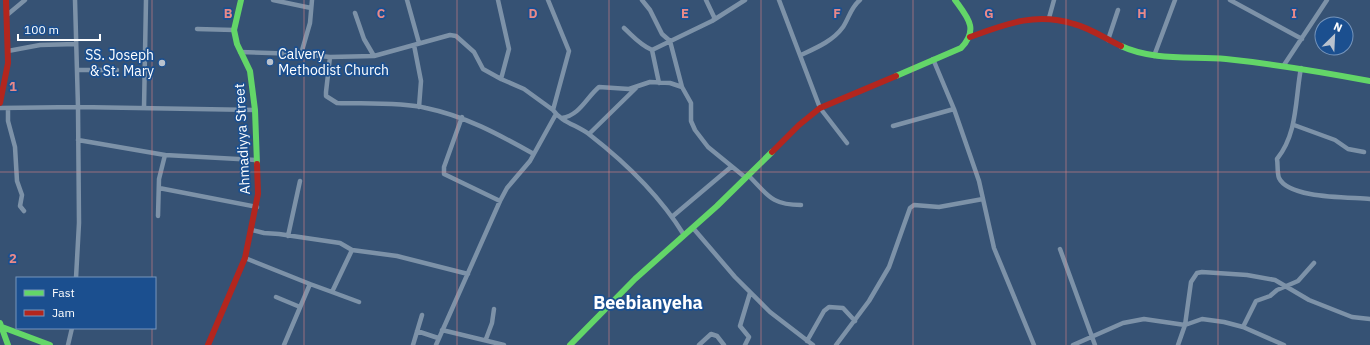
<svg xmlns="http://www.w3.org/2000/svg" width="1370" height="345" font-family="'IBM Plex Sans',sans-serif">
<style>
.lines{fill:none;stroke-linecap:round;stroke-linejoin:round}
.street{stroke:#7d92a8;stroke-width:4.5}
.fast{stroke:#63d668;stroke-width:6}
.jam{stroke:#b3261e;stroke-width:6}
.grid{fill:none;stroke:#e88989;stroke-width:1;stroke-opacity:0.55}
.poi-dot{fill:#b9c2ce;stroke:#1b4f8f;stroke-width:1.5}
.labels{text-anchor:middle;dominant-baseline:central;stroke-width:3.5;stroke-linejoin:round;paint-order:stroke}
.poi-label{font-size:14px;fill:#fff;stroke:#1b4f8f;text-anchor:start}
.street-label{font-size:14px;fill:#fff;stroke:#1b4f8f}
.district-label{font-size:18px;font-weight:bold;fill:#fff;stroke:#1b4f8f}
.grid-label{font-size:13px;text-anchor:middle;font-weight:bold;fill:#e88989;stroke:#1b4f8f;stroke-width:3.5;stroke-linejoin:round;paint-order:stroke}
</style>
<rect width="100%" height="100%" fill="#365274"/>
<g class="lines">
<!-- street -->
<path class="street" d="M273 0 311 8
M407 0 419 43
M498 0 509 49 501 79
M548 0 569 51 553 110C561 122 579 126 590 135 626 163 660 196 684 235
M642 0 650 10 662 34 670 41 682 87 691 103V121L695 130 708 147 746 178
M706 0 715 19
M779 0 820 108 847 143
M1230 0 1302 39
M355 13 364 39 374 56
M7 15 25 0
M1049 18 1054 0
M624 28C634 37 639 44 652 50L712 21 745 0
M197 29 234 30
M1108 40 1118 10
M414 45 421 81 419 107
M652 50 659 83
M8 51 40 45 76 44
M240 52 301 54 330 57 374 56 450 35 456 36 474 52 483 69 501 79 524 89 553 110
M301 54 310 23 312 0
M801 55C816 48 833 41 843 27 849 18 851 7 860 0
M1154 56 1175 0
M330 57 326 92V96L337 103C363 104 401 102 426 108 465 116 498 134 532 153
M933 59 954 109 979 181 994 248 1034 345
M1284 65 1327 0
M1301 68C1295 99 1298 133 1277 159 1278 164 1277 173 1279 178 1289 199 1350 197 1370 199
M77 70H117
M0 108 78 107 75 0
M8 108V121L15 147 17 181 22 195 20 206 24 211
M144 108 146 0
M462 117 444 167V174L500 201
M562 118C580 115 586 98 599 87L629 89 650 82 670 83 682 87
M1294 125 1335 140 1348 149 1364 152
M893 126 954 109
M589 134 636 88
M78 140 165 155 257 160
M748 175C768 195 771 205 801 205
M159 188 257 207
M158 216 159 179 165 155
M673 216 731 167
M693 228 735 277 770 312 813 345
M252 230 264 233 279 234 340 243 352 250 397 256 468 274
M288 236 300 181
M1060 249 1095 345
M245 258 310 284
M76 278 79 223 78 107 255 110
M332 292 359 302
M276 297 300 307
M1243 327 1256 301 1270 296 1277 290 1298 281 1314 263
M442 330 504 345
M417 331 438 338
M486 339 492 323 494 309
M807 341 824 311 829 307 843 308 855 321
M68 345 72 328
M284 345 310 284 332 292 352 250
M413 345 422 315
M436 345 500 201 507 188 530 161 556 114
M699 345 711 334 717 336 724 345
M745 345 749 337 740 326 750 293
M836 345 869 301 889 267 910 208 914 205 939 207 983 199
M1073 345 1123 323 1144 319 1185 325 1202 319 1224 322 1243 327 1284 345
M1178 345 1185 325 1191 282 1197 273 1202 272 1247 275 1275 280 1309 300 1352 317 1370 319"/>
<!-- fast -->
<path class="fast" d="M241 0 234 30 237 44 250 71 255 110 257 164
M1121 46C1153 61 1191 56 1226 59 1274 64 1322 72 1370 81
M896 76 961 48C979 29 968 18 955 0
M0 323 8 345
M2 327 50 345
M570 345 635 279 717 206 772 152"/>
<!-- jam -->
<path class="jam" d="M970 37C1006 24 1035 12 1074 24 1090 28 1106 39 1121 46
M0 103 8 63 6 0
M772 152 799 125 820 108 896 76
M208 345 245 258 258 194 257 164"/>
</g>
<!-- grid -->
<path class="grid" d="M152 0V278M304 0V345M457 0V345M609 0V345M761 0V345M913 0V345M1066 0V345M1218 0V345M0 172H1370M152 328V345"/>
<!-- markers -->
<g class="poi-dot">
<circle cx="270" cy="62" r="4"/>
<circle cx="162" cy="63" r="4"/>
</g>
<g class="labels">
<!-- poi labels -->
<g class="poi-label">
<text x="278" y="54">Calvery<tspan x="278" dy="16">Methodist Church</tspan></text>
<text x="154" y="55" text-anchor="end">SS. Joseph<tspan x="154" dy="16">&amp; St. Mary</tspan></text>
</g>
<!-- street labels -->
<g class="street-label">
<text transform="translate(242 139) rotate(-93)">Ahmadiyya Street</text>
</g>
<!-- district labels -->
<g class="district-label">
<text x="648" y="302">Beebianyeha</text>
</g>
</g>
<g class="grid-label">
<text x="228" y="18">B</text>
<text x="381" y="18">C</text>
<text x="533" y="18">D</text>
<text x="685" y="18">E</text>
<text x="837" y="18">F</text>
<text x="989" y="18">G</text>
<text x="1142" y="18">H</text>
<text x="1294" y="18">I</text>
<text x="13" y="91">1</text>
<text x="13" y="263">2</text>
</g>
<!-- legend -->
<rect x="16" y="277" width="140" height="52" fill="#1b4f8f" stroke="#7695bc"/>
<rect x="24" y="290" width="20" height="6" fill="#63d668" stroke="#7695bc"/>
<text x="52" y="297" font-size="12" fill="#ffffff">Fast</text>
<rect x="24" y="310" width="20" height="6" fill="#b3261e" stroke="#7695bc"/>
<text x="52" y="317" font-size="12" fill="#ffffff">Jam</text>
<!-- north arrow -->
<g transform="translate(1334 36) rotate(24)"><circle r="19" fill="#1b4f8f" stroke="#7695bc"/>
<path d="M0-3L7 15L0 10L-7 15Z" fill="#b9c2ce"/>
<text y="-6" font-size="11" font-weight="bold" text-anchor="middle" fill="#ffffff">N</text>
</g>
<!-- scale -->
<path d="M18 34v6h82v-6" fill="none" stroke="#ffffff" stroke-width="2"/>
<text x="24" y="34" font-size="12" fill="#ffffff" stroke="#1b4f8f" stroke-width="3" paint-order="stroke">100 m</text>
</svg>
